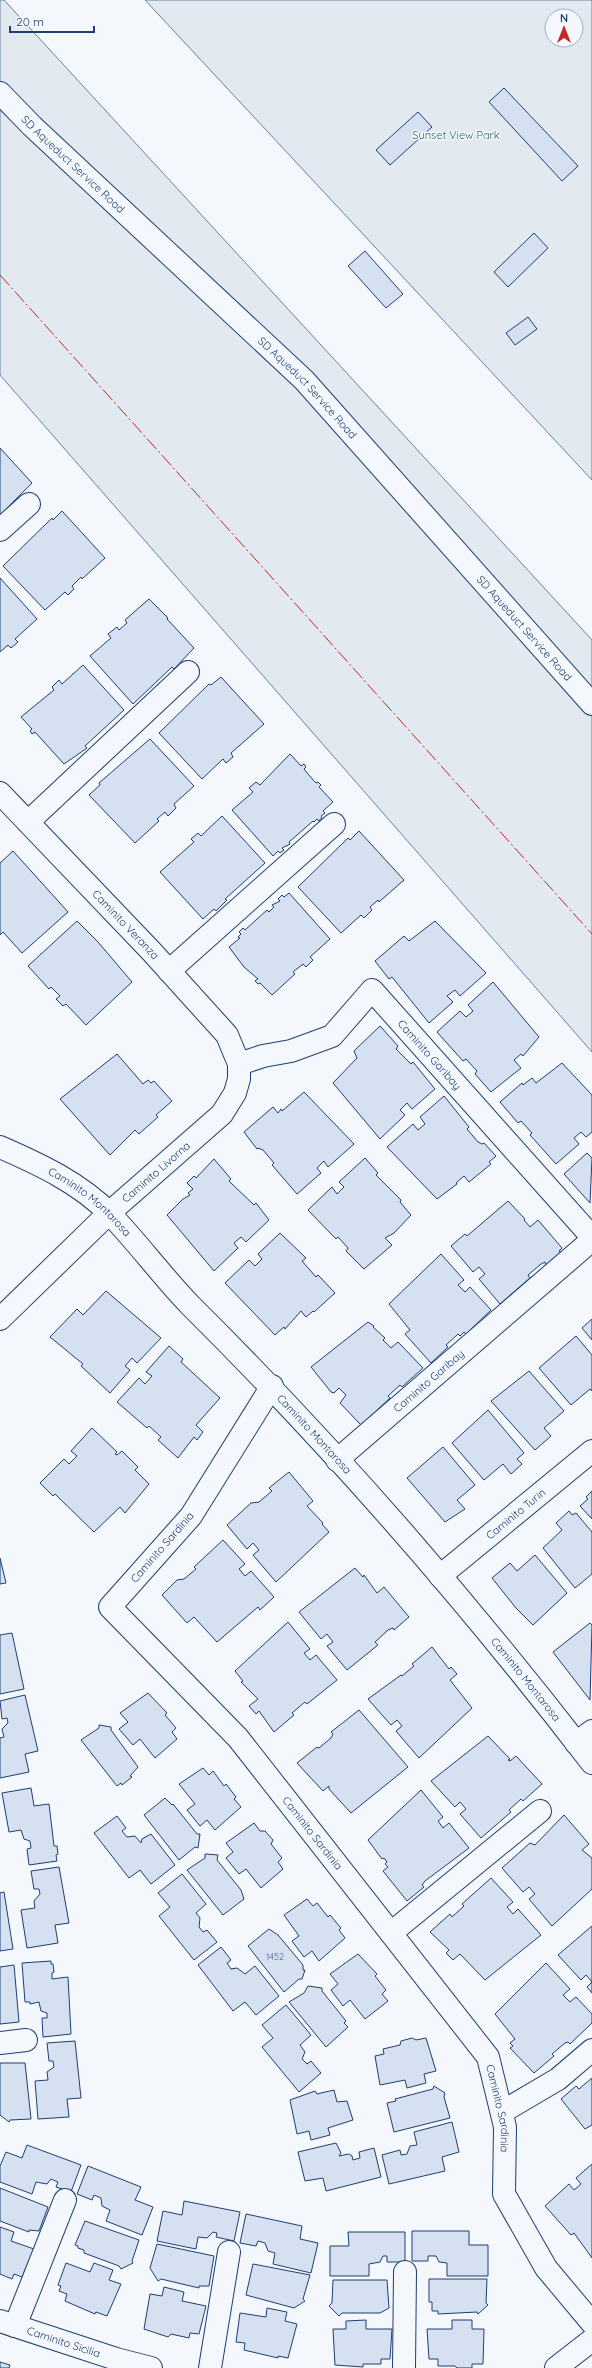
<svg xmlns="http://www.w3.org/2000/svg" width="592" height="2368" font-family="Quicksand,sans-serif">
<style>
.green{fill:#e3e9f0;stroke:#687fa3;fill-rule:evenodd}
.building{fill:#d5e0f0;stroke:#1d3f73}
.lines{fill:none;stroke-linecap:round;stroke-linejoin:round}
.minor-casing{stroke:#1d3f73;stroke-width:24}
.minor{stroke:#f4f7fb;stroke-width:22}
.power{stroke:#c62828;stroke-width:1;stroke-dasharray:14 3 2 3;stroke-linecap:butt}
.labels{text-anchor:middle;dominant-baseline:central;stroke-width:3;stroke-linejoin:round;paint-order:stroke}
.number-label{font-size:9px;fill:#4b6792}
.park-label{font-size:11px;fill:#2c6c60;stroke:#f4f7fb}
.street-label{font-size:11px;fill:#1d3f73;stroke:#f4f7fb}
</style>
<rect width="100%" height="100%" fill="#f4f7fb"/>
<!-- green -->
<path class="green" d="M0 0H4L592 640V1052L0 375Z
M145 0H592V480ZM552 16H576V40H552Z"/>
<!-- building -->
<path class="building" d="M504 88 578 166 562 181 489 102Z
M418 112 432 127 390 165 376 150Z
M534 233 548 248 508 287 494 272Z
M365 251 403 294 386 308 348 266Z
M528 317 537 329 515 345 506 333Z
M0 448 32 483 0 515Z
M62 511 105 558 82 579 81 577 72 586 74 589 68 595 65 592 45 610 3 566 52 518 53 520Z
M0 578 37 619 15 639 18 642 11 648 8 645 0 652Z
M149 599 168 618 167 619 194 648 174 669 172 667 133 704 90 656 111 638 108 634 117 627 119 630 127 623 125 620Z
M83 665 124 710 85 746 87 748 64 764 35 732 32 734 30 731 32 729 21 717 54 690 52 687 59 680 62 684Z
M221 677 264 724 231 753 233 757 226 763 223 759 202 779 159 733 209 684 211 685Z
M150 739 194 786 174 804 176 808 168 816 165 812 157 819 159 821 135 843 89 795 100 785 99 783Z
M290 754 301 766 304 764 306 767 304 769 308 774 316 783 318 782 321 785 319 787 333 802 323 811 325 813 321 816 322 817 319 821 317 819 314 822 313 821 289 842 290 844 282 848 284 850 280 853 278 851 273 856 232 810 253 792 249 788 256 782 260 785Z
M222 816 265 863 225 899 227 900 216 911 214 909 203 919 160 872 194 842 191 839 198 833 201 836Z
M359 831 404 880 379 902 378 900 370 907 372 910 364 918 361 915 341 933 298 887 348 838 350 840Z
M13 851 68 912 22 953 3 932 0 935V863Z
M289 893 330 939 310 957 313 960 306 967 303 964 293 972 295 974 272 995 260 983 258 984 255 981 258 979 244 967 229 947 240 938 238 937 241 934 239 932 243 928 245 930 267 910 269 912 274 907 272 905 280 901 278 899 282 895 284 897Z
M77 921 98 942 132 982 86 1025 66 1004 63 1006 56 999 60 996 51 987 49 989 28 966Z
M435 921 486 973 460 996 455 990 447 996 453 1002 429 1023 392 977 389 979 375 961 404 936 409 941Z
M493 982 539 1037 523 1056 521 1054 514 1060 521 1068 491 1092 475 1074 477 1071 466 1059 463 1061 437 1032 460 1011 466 1017 473 1011 468 1005Z
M380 1026 398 1046 396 1049 411 1064 413 1062 435 1089 412 1109 407 1103 400 1110 405 1115 380 1139 333 1083 357 1058 354 1051Z
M117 1054 143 1084 148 1080 151 1083 154 1081 172 1101 156 1115 158 1117 139 1134 135 1130 110 1155 60 1099Z
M562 1063 592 1095V1132L586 1137 581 1132 574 1138 579 1144 556 1164 530 1135 532 1133 521 1121 518 1123 500 1102 522 1083 523 1085 532 1078 536 1083Z
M304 1092 354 1144 328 1167 324 1161 317 1168 321 1173 297 1194 272 1165 274 1163 263 1150 258 1148 257 1149 244 1132 273 1107 278 1113 281 1109 282 1111Z
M444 1096 469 1127 467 1129 478 1142 482 1144 484 1143 496 1156 489 1162 491 1164 469 1182 464 1176 456 1183 457 1184 437 1199 387 1147 413 1124 418 1130 425 1124 420 1117Z
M587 1153 592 1158 590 1203 564 1174Z
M365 1158 378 1173 376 1175 401 1200 400 1202 411 1215 394 1233 385 1238 392 1245 364 1269 346 1251 348 1248 338 1237 336 1239 308 1210 332 1187 337 1194 344 1187 339 1182Z
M214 1159 231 1179 229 1181 254 1205 256 1203 269 1220 246 1242 241 1237 234 1243 238 1248 214 1271 167 1215 183 1199 190 1195 188 1193 193 1189 187 1183 194 1176 196 1178Z
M508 1201 525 1219 524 1220 530 1227 538 1220 562 1248 559 1251 561 1252 546 1265 545 1262 541 1264 528 1275 530 1278 500 1304 479 1279 485 1274 479 1267 473 1272 451 1246 465 1234 467 1236Z
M280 1233 306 1258 302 1261 316 1277 318 1275 335 1293 314 1312 313 1311 306 1317 301 1311 285 1329 284 1327 275 1335 225 1283 249 1260 255 1266 262 1259 258 1254Z
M441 1254 464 1280 458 1285 465 1292 470 1287 491 1310 466 1334 464 1332 460 1336 458 1334 446 1345 448 1347 431 1363 405 1334 410 1330 389 1304Z
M106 1291 161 1338 137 1363 132 1358 125 1366 130 1370 110 1393 81 1366 83 1364 50 1337 77 1309 83 1315Z
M592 1319V1340L582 1328Z
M368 1322 374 1326 373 1327 385 1338 383 1340 391 1348 398 1342 423 1368 402 1387 400 1385 388 1396 390 1398 361 1425 340 1403 346 1395 339 1388 334 1393 331 1392 311 1367Z
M576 1336 592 1355V1391L590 1389 571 1405 539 1368Z
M169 1346 183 1359 181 1362 220 1398 196 1425 203 1432 197 1440 194 1437 178 1458 158 1440 161 1437 149 1426 147 1428 117 1402 139 1378 145 1384 152 1376 146 1372Z
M529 1371 564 1411 544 1428 551 1436 535 1450 491 1401Z
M488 1410 524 1453 517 1459 522 1464 511 1474 503 1464 484 1480 452 1443Z
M92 1428 117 1452 115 1454 117 1455 122 1451 138 1467 135 1470 149 1484 125 1513 120 1507 94 1532 55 1494 53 1496 40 1483 64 1459 69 1464 77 1456 71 1451Z
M443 1447 475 1485 457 1500 465 1509 445 1522 407 1478Z
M289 1472 313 1501 307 1506 323 1523 322 1524 329 1532 276 1582 253 1555 259 1550 253 1543 247 1549 227 1525 251 1503 259 1502 272 1491 269 1488Z
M592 1491V1519L580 1506 588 1499 586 1497Z
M569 1511 572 1515 576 1513 592 1532V1574L575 1588 543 1548 562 1530 556 1523Z
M223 1540 245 1564 239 1569 245 1576 251 1571 274 1597 260 1610 258 1607 217 1642 194 1617 187 1623 162 1595 177 1580 184 1579 196 1569 194 1567Z
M535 1555 567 1593 533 1625 516 1608 492 1578 510 1563 517 1571Z
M0 1558 6 1583 0 1584Z
M355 1568 363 1577 364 1575 377 1593 384 1587 409 1617 394 1630 393 1628 388 1630 375 1642 378 1645 347 1670 327 1646 333 1642 327 1634 321 1639 299 1612Z
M288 1622 310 1649 304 1653 310 1660 316 1655 337 1680 307 1704 305 1702 292 1713 294 1715 274 1732 259 1711 256 1714 249 1706 258 1699 241 1682 243 1681 235 1671Z
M590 1623 592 1625 590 1700 553 1652Z
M12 1633 24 1689 0 1694V1635Z
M432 1647 449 1669 451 1667 457 1674 450 1680 472 1708 419 1758 396 1731 402 1726 397 1720 391 1725 368 1699 401 1675 402 1676 414 1666 412 1664Z
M148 1693 167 1713 165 1715 176 1728 172 1732 177 1739 155 1758 140 1739 133 1745 119 1729 128 1722 120 1713Z
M25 1695 38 1751 25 1754 29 1772 0 1778V1738L4 1737 2 1729 8 1723 7 1718 2 1719 0 1701Z
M359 1710 408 1767 351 1813 329 1789V1786L323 1791 297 1763 317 1747 319 1748 331 1738 333 1734 331 1732Z
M99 1725 111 1727V1730L138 1767 130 1776 132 1777 122 1785 121 1783 117 1786 81 1740 99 1728Z
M488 1736 510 1759 508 1760 510 1761 516 1756 542 1784 523 1801 521 1799 509 1810 511 1812 481 1838 460 1814 466 1809 460 1802 455 1807 431 1781Z
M203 1768 209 1775 213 1771 224 1786 226 1784 236 1797 234 1799 241 1807 215 1830 207 1820 200 1826 187 1810 195 1804 179 1784Z
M31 1788 34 1806 49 1804 54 1846H57L58 1854 56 1855 57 1861 29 1865 27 1849 31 1848 30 1841 24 1839 21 1830 9 1832 2 1793Z
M421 1790 443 1817 438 1821 443 1828 449 1823 469 1848 425 1881 422 1885 424 1887 407 1901 383 1871 388 1867 385 1864 387 1862 384 1858 382 1859 368 1840Z
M165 1798 172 1805 173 1804 197 1834H200L198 1848 195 1847 179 1860 144 1815Z
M564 1815 589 1844 582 1850 592 1858V1889L552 1926 529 1899 535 1894 529 1887 523 1892 502 1868 530 1843 535 1845Z
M117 1816 126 1828 122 1831 127 1837 135 1836 141 1843 142 1839 151 1834 175 1865 151 1884 140 1870 129 1878 94 1833Z
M254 1823 260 1831H265L273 1840 271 1844 282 1858 278 1862 283 1869 261 1888 246 1869 239 1874 226 1858 233 1852 226 1843Z
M205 1854 218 1855 217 1860 241 1890 244 1899 223 1915 187 1870 205 1858Z
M59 1867 69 1923 55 1925 58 1943 27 1948 21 1910 35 1908 34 1901 40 1894 39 1889H34L31 1871Z
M182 1874 206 1904 196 1913 200 1918 199 1927 203 1932 207 1930 217 1942 194 1960 159 1916 170 1907 158 1893Z
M491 1878 513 1902 507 1907 513 1914 518 1909 541 1935 485 1980 460 1954 453 1960 446 1953 449 1950 430 1932 450 1914 452 1917 464 1906 462 1904Z
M4 1892 13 1949 0 1951V1893Z
M307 1899 313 1906 317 1903 328 1917 330 1915 341 1928 339 1930 345 1938 319 1961 312 1951 304 1957 292 1941 299 1936 284 1915Z
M592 1926V1982L586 1975 581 1980 558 1955Z
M269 1929 278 1935 303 1965V1970H305L302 1979H299L284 1992 248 1946Z
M221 1947 231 1960 227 1963 231 1969 237 1968 245 1974 255 1966 279 1996 256 2015 245 2002 233 2011 198 1965Z
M358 1954 377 1974 375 1976 386 1990 382 1994 388 2001 365 2019 350 2000 343 2006 331 1990 338 1984 330 1974Z
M51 1961V1964H53L54 1972 52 1973V1979L68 1977 71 2034 43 2037 42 2018H47V2013L41 2011 39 2002 30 2004V2002H25L22 1963Z
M546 1963 570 1989 563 1995 570 2002 576 1997 592 2014V2023L570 2044 568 2042 565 2043 552 2054 554 2056 534 2073 510 2048 513 2046 510 2043 515 2039 495 2014Z
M14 1965 19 2022 0 2024V1967Z
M592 1982V1993L587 1987Z
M308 1986 322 1988V1991L346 2021 344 2023 348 2027 326 2047 289 2002 304 1993Z
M286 2005 311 2035 300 2045 305 2052 302 2059 307 2064 311 2061 321 2073 299 2092 262 2047 273 2038 262 2025Z
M412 2038 416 2040 426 2038 436 2071 424 2074 426 2083 407 2088 405 2080 380 2085 375 2056 384 2054 383 2049 400 2045 401 2041Z
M75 2041 81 2098 67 2099 69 2117 38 2119 35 2081 48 2080 47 2072 54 2067 53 2061H49L47 2043Z
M0 2063H25L31 2119 10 2120 9 2122 0 2115Z
M592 2078V2125L585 2129 561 2099 576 2086 579 2089Z
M434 2086 445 2093 444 2097 450 2118 394 2132 387 2103 396 2101 395 2099 433 2089Z
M334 2090 337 2102 347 2101 353 2120 328 2128 330 2135 311 2140 309 2131 297 2134 290 2100 315 2091 317 2094Z
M452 2122 459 2152 442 2157 445 2171 389 2184 382 2155 400 2150 401 2155 407 2154 410 2146 417 2145 414 2132Z
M336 2143 341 2153 339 2156 349 2154 352 2156 353 2160 360 2158 359 2152 374 2148 381 2177 326 2191 323 2178 305 2181 298 2152Z
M27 2145 81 2165 71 2192 56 2187 58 2182 51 2179 47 2184 36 2182 32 2194 0 2182V2166L6 2152 22 2158Z
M592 2164V2258L574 2233 571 2235 545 2206 569 2184 574 2190 581 2184 576 2178Z
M88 2166 141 2187 135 2200 153 2207 142 2235 106 2221 110 2210 102 2206 101 2198 94 2195 92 2200 77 2194Z
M0 2188 48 2207 39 2231 29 2230V2232L0 2221Z
M184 2201 240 2212 234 2241 216 2237 217 2233 213 2232 207 2238 198 2237 196 2249 157 2241 163 2211 182 2215Z
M246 2214 302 2226 300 2239 318 2243 311 2273 273 2264 275 2253 268 2251 265 2243 258 2241 256 2246 240 2243Z
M85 2221 139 2240 132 2261 133 2263 121 2269 119 2266 84 2253V2250L78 2248V2246L75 2245Z
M0 2227 14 2232 11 2241 34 2249 22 2277 14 2274 12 2279 0 2274Z
M412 2231H469V2245H488V2276H447V2263L439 2262 436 2256H428V2261H412Z
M348 2232H405V2262H387V2256H383L380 2262 369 2264V2276H330V2246H349Z
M157 2244 214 2256 209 2286H199V2288L161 2279 158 2281 150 2268Z
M66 2263 90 2272 94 2263 113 2270 109 2280 121 2284 107 2316 96 2312 95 2314 65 2301 67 2294 59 2291 61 2286 58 2285Z
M253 2264 310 2275 303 2299 305 2301 294 2308 246 2295Z
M429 2279H487L486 2303 488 2305 478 2314 477 2312 438 2314V2311H432V2302H429Z
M333 2280H387L389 2308 380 2313H342L339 2316 329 2306 332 2303Z
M164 2287 184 2292 182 2301 206 2306 199 2334 190 2333 189 2338 171 2334 168 2337 144 2329 150 2294 162 2296Z
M267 2308 287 2312 285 2321 297 2324 288 2358 278 2356V2358L244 2350 245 2343 236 2342 240 2313 266 2317Z
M366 2320V2329H392L390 2359H381V2364H363V2367L335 2365 333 2329H346V2321Z
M452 2320H472V2329H484L483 2364H472V2368H457L455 2366H438V2359H429L427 2329H452Z
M0 2362 10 2365 9 2368H0Z"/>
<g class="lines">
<defs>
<g id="minor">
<path id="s1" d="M0 93 32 126 304 380 592 704"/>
<path d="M0 530 29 504"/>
<path id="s2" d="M0 793 152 952 227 1035 239 1064V1079L235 1093 222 1114 109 1213 0 1319"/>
<path d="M28 822 188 672"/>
<path d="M169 971 334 824"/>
<path id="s3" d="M239 1064 263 1056 291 1051 332 1036 372 990 592 1237"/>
<path id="s4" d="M0 1147C39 1164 80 1183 110 1214 138 1243 162 1276 190 1305 334 1448 468 1602 592 1763"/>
<path id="s5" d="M272 1386 191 1516 110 1607 238 1738 488 2057 505 2127 504 2194 546 2268 592 2323"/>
<path id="s6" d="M337 1460 592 1240"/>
<path id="s7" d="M440 1576 592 1451"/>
<path d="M576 1743 592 1731"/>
<path d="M391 1933 540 1811"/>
<path d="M0 2043 26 2040"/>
<path d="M502 2112 558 2079 592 2050"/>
<path id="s8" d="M0 2321 116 2359 151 2368"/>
<path d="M15 2326 65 2200"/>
<path d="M210 2368 229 2252"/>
<path d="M404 2368 405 2272"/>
<path d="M556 2368 592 2340"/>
</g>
</defs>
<!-- minor casing -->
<use href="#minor" class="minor-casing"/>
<!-- minor -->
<use href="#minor" class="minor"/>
<!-- power -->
<path class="power" d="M0 275 592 934"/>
</g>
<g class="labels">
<!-- number labels -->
<g class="number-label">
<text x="275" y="1956">1452</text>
</g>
<!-- park labels -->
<g class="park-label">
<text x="456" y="135">Sunset View Park</text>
</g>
<!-- street labels -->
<g class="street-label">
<text stroke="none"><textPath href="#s1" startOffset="102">SD Aqueduct Service Road</textPath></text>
<text stroke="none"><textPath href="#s1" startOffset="426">SD Aqueduct Service Road</textPath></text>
<text stroke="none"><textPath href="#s1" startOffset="750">SD Aqueduct Service Road</textPath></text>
<text stroke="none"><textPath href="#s2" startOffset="182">Caminito Veranza</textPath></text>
<text stroke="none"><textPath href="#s3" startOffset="245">Caminito Garibay</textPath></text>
<text transform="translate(156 1172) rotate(-41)">Caminito Livorna</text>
<text stroke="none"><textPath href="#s4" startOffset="106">Caminito Montarosa</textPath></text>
<text stroke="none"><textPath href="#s6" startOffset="121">Caminito Garibay</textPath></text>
<text stroke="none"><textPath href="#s4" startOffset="430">Caminito Montarosa</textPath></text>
<text stroke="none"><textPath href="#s7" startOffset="98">Caminito Turin</textPath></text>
<text transform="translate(162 1547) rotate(-49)">Caminito Sardinia</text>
<text stroke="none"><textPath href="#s4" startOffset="754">Caminito Montarosa</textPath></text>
<text stroke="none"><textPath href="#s5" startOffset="579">Caminito Sardinia</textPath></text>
<text stroke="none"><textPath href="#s5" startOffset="916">Caminito Sardinia</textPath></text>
<text stroke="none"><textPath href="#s8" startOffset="67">Caminito Sicilia</textPath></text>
</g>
</g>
<!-- north arrow -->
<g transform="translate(564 28)"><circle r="19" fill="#f4f7fb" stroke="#9eadc5"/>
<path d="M0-3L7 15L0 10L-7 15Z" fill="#c62828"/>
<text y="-6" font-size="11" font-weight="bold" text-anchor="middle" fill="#1d3f73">N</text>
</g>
<!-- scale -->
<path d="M10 26v6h84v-6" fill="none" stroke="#1d3f73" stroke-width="2"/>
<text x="16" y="26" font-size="12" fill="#1d3f73" stroke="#f4f7fb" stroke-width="3" paint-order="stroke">20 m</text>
</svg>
